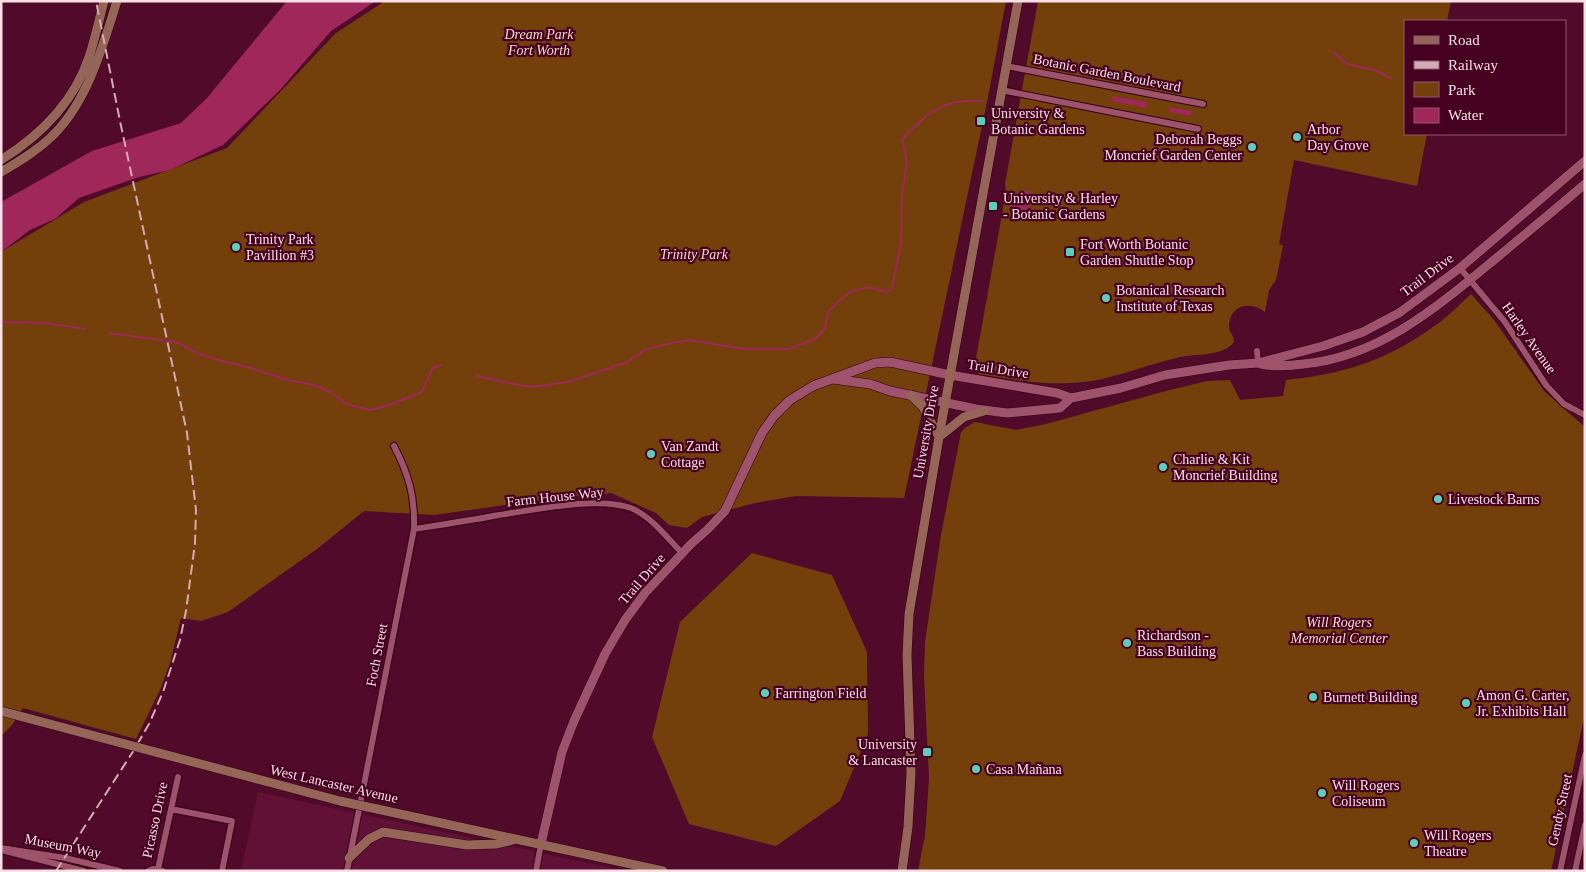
<svg xmlns="http://www.w3.org/2000/svg" width="1586" height="872" font-family="'Times New Roman',serif">
<style>
.built{fill:#601135}
.green{fill:#73400c}
.water{fill:#9f2759}
.lines{fill:none;stroke-linecap:round;stroke-linejoin:round}
.stream{stroke:#9f2759;stroke-width:2}
.minor-casing{stroke:#2f0013;stroke-width:8}
.tertiary-casing{stroke:#2f0013;stroke-width:10}
.secondary-casing{stroke:#2f0013;stroke-width:10}
.minor{stroke:#9f526c;stroke-width:6}
.tertiary{stroke:#9f526c;stroke-width:9}
.secondary{stroke:#956558;stroke-width:9}
.rail{stroke:#d2abb8;stroke-width:2;stroke-dasharray:10 5;stroke-linecap:butt}
.secondary-bridge-casing{stroke:#2f0013;stroke-width:10;stroke-linecap:butt}
.secondary-bridge{stroke:#956558;stroke-width:9}
.poi-dot{fill:#5cceba;stroke:#460020;stroke-width:2}
.labels{text-anchor:middle;dominant-baseline:central;stroke-width:4.5;stroke-linejoin:round;paint-order:stroke}
.park-label{font-size:14px;font-style:italic;fill:#f3dac7;stroke:#460020}
.street-label{font-size:14px;fill:#fbdfe6;stroke:#460020}
.poi-label{font-size:14px;fill:#fbdfe6;stroke:#460020;text-anchor:start}
</style>
<rect width="100%" height="100%" fill="#520a2a"/>
<!-- built -->
<path class="built" d="M258 792 625 871H241Z"/>
<!-- green -->
<path class="green" d="M385 1H1006L988 97 904 498 796 496 755 503 702 517 687 528 669 525 656 513 611 493 541 500 434 515 364 511 317 549 228 612 201 621 181 618 170 663 160 690 136 739 23 708 12 725 1 736V252L84 202 227 148 336 33Z
M1038 1H1451L1447 21H1405V134H1427L1417 186 1294 160 1279 244 1283 246 1276 280 1269 290 1265 312C1252 301 1231 304 1229 324 1228 331 1234 335 1234 342 1225 356 1195 354 1180 357 1154 363 1128 373 1102 379 1061 388 1020 381 979 374L975 370V364L1006 192 1005 184Z
M1471 294 1494 320 1544 391 1585 427V713L1551 871H918L925 836 929 778 924 676 925 642 941 535 961 432 965 428 975 422 1016 430 1046 424 1166 391 1207 381 1230 380 1240 400 1283 396 1286 380C1343 374 1386 361 1433 327 1447 318 1459 305 1471 294Z
M752 553 832 575 867 652 868 734 840 801 776 846 689 824 652 737 680 622Z"/>
<!-- water -->
<path class="water" d="M287 1H376L331 31 280 90 223 145 170 170 139 177 79 198 55 219 30 230 1 252V202L92 151 181 123 207 98Z
M1113 96 1147 102 1146 108 1112 101Z
M1170 107 1192 111 1191 116 1169 112Z
M1027 191 1031 192C1031 204 1028 217 1016 222L1012 217V195Z"/>
<g class="lines">
<!-- stream -->
<path class="stream" d="M1334 52 1347 64 1375 70 1391 78
M1 322 45 323 85 329
M109 333 176 342 197 353 221 361 251 368 287 380 314 385 333 393 346 404 370 410 389 405 422 392 433 368 441 365
M475 375 503 382 531 387 568 382 627 362 645 350 663 345 689 340 744 349H789L815 339 825 328 828 312 841 299 852 291 869 287 887 292 892 288 901 243 902 195 907 162 902 140C926 112 945 98 983 101"/>
<defs>
<path id="minor" d="M1006 66 1203 104
M1001 90 1198 129
M1460 268 1505 322 1546 385 1564 404 1585 415
M1257 351 1258 363
M414 529C440 525 467 521 493 516 529 511 606 493 637 511 655 521 668 539 682 553
M171 809 232 821 222 871
M1 848 65 858 120 871
M5 851 84 871
M158 869 178 777
M148 871 153 869 163 871
M347 871 414 529C415 496 409 475 394 446
M536 871 541 844
M1560 871 1585 755
M1575 871 1585 825"/>
<path id="tertiary" d="M1261 364C1274 367 1289 366 1303 364 1379 357 1437 307 1494 260 1524 235 1555 210 1585 184
M833 379 870 384 890 391 976 409 1007 413 1060 408 1071 398 1121 388 1165 375 1229 365 1258 363 1323 346 1363 332 1399 313 1460 268 1585 161
M541 844 562 752 574 721 605 654 625 620 645 593 691 544 708 529 725 511 762 433 774 416 790 400 813 386 875 363 890 362 950 375 1057 393 1071 398"/>
<path id="secondary" d="M1 160C41 135 74 102 89 57 95 39 99 20 104 1
M1 172C18 162 35 152 49 139 87 105 102 48 117 1
M911 395 923 407 939 437
M939 437 964 417 984 411
M377 809 663 871
M349 858 369 839 383 832 467 845 497 844 513 840
M902 871 908 827 911 773 907 655 909 614 939 437 1018 1"/>
</defs>
<!-- minor casing -->
<use href="#minor" class="minor-casing"/>
<!-- tertiary casing -->
<use href="#tertiary" class="tertiary-casing"/>
<!-- secondary casing -->
<use href="#secondary" class="secondary-casing"/>
<!-- minor -->
<use href="#minor" class="minor"/>
<!-- tertiary -->
<use href="#tertiary" class="tertiary"/>
<!-- secondary -->
<use href="#secondary" class="secondary"/>
<!-- rail -->
<path class="rail" d="M56 871 134 750 149 724 163 692 180 640 186 611 195 543 196 510 187 433 120 121 96 1"/>
<defs>
<path id="secondary-bridge" d="M1 711 340 801 377 809"/>
</defs>
<!-- secondary-bridge casing -->
<use href="#secondary-bridge" class="secondary-bridge-casing"/>
<!-- secondary-bridge -->
<use href="#secondary-bridge" class="secondary-bridge"/>
</g>
<!-- markers -->
<g class="poi-dot">
<rect x="976" y="116" width="10" height="10" rx="2.5"/>
<circle cx="1297" cy="137" r="5"/>
<circle cx="1252" cy="147" r="5"/>
<rect x="988" y="201" width="10" height="10" rx="2.5"/>
<circle cx="236" cy="247" r="5"/>
<rect x="1065" y="247" width="10" height="10" rx="2.5"/>
<circle cx="1106" cy="298" r="5"/>
<circle cx="651" cy="454" r="5"/>
<circle cx="1163" cy="467" r="5"/>
<circle cx="1438" cy="499" r="5"/>
<circle cx="1127" cy="643" r="5"/>
<circle cx="765" cy="693" r="5"/>
<circle cx="1313" cy="697" r="5"/>
<circle cx="1466" cy="703" r="5"/>
<rect x="922" y="747" width="10" height="10" rx="2.5"/>
<circle cx="976" cy="769" r="5"/>
<circle cx="1322" cy="793" r="5"/>
<circle cx="1414" cy="843" r="5"/>
</g>
<g class="labels">
<!-- park labels -->
<g class="park-label">
<text x="539" y="34">Dream Park<tspan x="539" dy="16">Fort Worth</tspan></text>
<text x="694" y="254">Trinity Park</text>
<text x="1339" y="622">Will Rogers<tspan x="1339" dy="16">Memorial Center</tspan></text>
</g>
<!-- street labels -->
<g class="street-label">
<text transform="translate(1107 73) rotate(11)">Botanic Garden Boulevard</text>
<text transform="translate(1427 275) rotate(-37)">Trail Drive</text>
<text transform="translate(1529 338) rotate(55)">Harley Avenue</text>
<text transform="translate(998 369) rotate(9)">Trail Drive</text>
<text transform="translate(926 432) rotate(-80)">University Drive</text>
<text transform="translate(555 497) rotate(-6)">Farm House Way</text>
<text transform="translate(642 579) rotate(-49)">Trail Drive</text>
<text transform="translate(377 655) rotate(-79)">Foch Street</text>
<text transform="translate(334 784) rotate(13)">West Lancaster Avenue</text>
<text transform="translate(1560 810) rotate(-78)">Gendy Street</text>
<text transform="translate(155 820) rotate(-78)">Picasso Drive</text>
<text transform="translate(63 846) rotate(11)">Museum Way</text>
</g>
<!-- poi labels -->
<g class="poi-label">
<text x="991" y="113">University &amp;<tspan x="991" dy="16">Botanic Gardens</tspan></text>
<text x="1307" y="129">Arbor<tspan x="1307" dy="16">Day Grove</tspan></text>
<text x="1242" y="139" text-anchor="end">Deborah Beggs<tspan x="1242" dy="16">Moncrief Garden Center</tspan></text>
<text x="1003" y="198">University &amp; Harley<tspan x="1003" dy="16">- Botanic Gardens</tspan></text>
<text x="246" y="239">Trinity Park<tspan x="246" dy="16">Pavillion #3</tspan></text>
<text x="1080" y="244">Fort Worth Botanic<tspan x="1080" dy="16">Garden Shuttle Stop</tspan></text>
<text x="1116" y="290">Botanical Research<tspan x="1116" dy="16">Institute of Texas</tspan></text>
<text x="661" y="446">Van Zandt<tspan x="661" dy="16">Cottage</tspan></text>
<text x="1173" y="459">Charlie &amp; Kit<tspan x="1173" dy="16">Moncrief Building</tspan></text>
<text x="1448" y="499">Livestock Barns</text>
<text x="1137" y="635">Richardson -<tspan x="1137" dy="16">Bass Building</tspan></text>
<text x="775" y="693">Farrington Field</text>
<text x="1476" y="695">Amon G. Carter,<tspan x="1476" dy="16">Jr. Exhibits Hall</tspan></text>
<text x="1323" y="697">Burnett Building</text>
<text x="917" y="744" text-anchor="end">University<tspan x="917" dy="16">&amp; Lancaster</tspan></text>
<text x="986" y="769">Casa Mañana</text>
<text x="1332" y="785">Will Rogers<tspan x="1332" dy="16">Coliseum</tspan></text>
<text x="1424" y="835">Will Rogers<tspan x="1424" dy="16">Theatre</tspan></text>
</g>
</g>
<!-- border -->
<rect width="1586" height="872" fill="none" stroke="#fbdfe6" stroke-width="5"/>
<!-- legend -->
<rect x="1404" y="20" width="162" height="115" fill="#460020" stroke="#8e596f"/>
<rect x="1414" y="36" width="25" height="8" fill="#956558" stroke="#8e596f"/>
<text x="1448" y="45" font-size="15" fill="#fbdfe6">Road</text>
<rect x="1414" y="61" width="25" height="8" fill="#d2abb8" stroke="#8e596f"/>
<text x="1448" y="70" font-size="15" fill="#fbdfe6">Railway</text>
<rect x="1414" y="82" width="25" height="15" fill="#73400c" stroke="#8e596f"/>
<text x="1448" y="95" font-size="15" fill="#fbdfe6">Park</text>
<rect x="1414" y="108" width="25" height="15" fill="#9f2759" stroke="#8e596f"/>
<text x="1448" y="120" font-size="15" fill="#fbdfe6">Water</text>
</svg>
